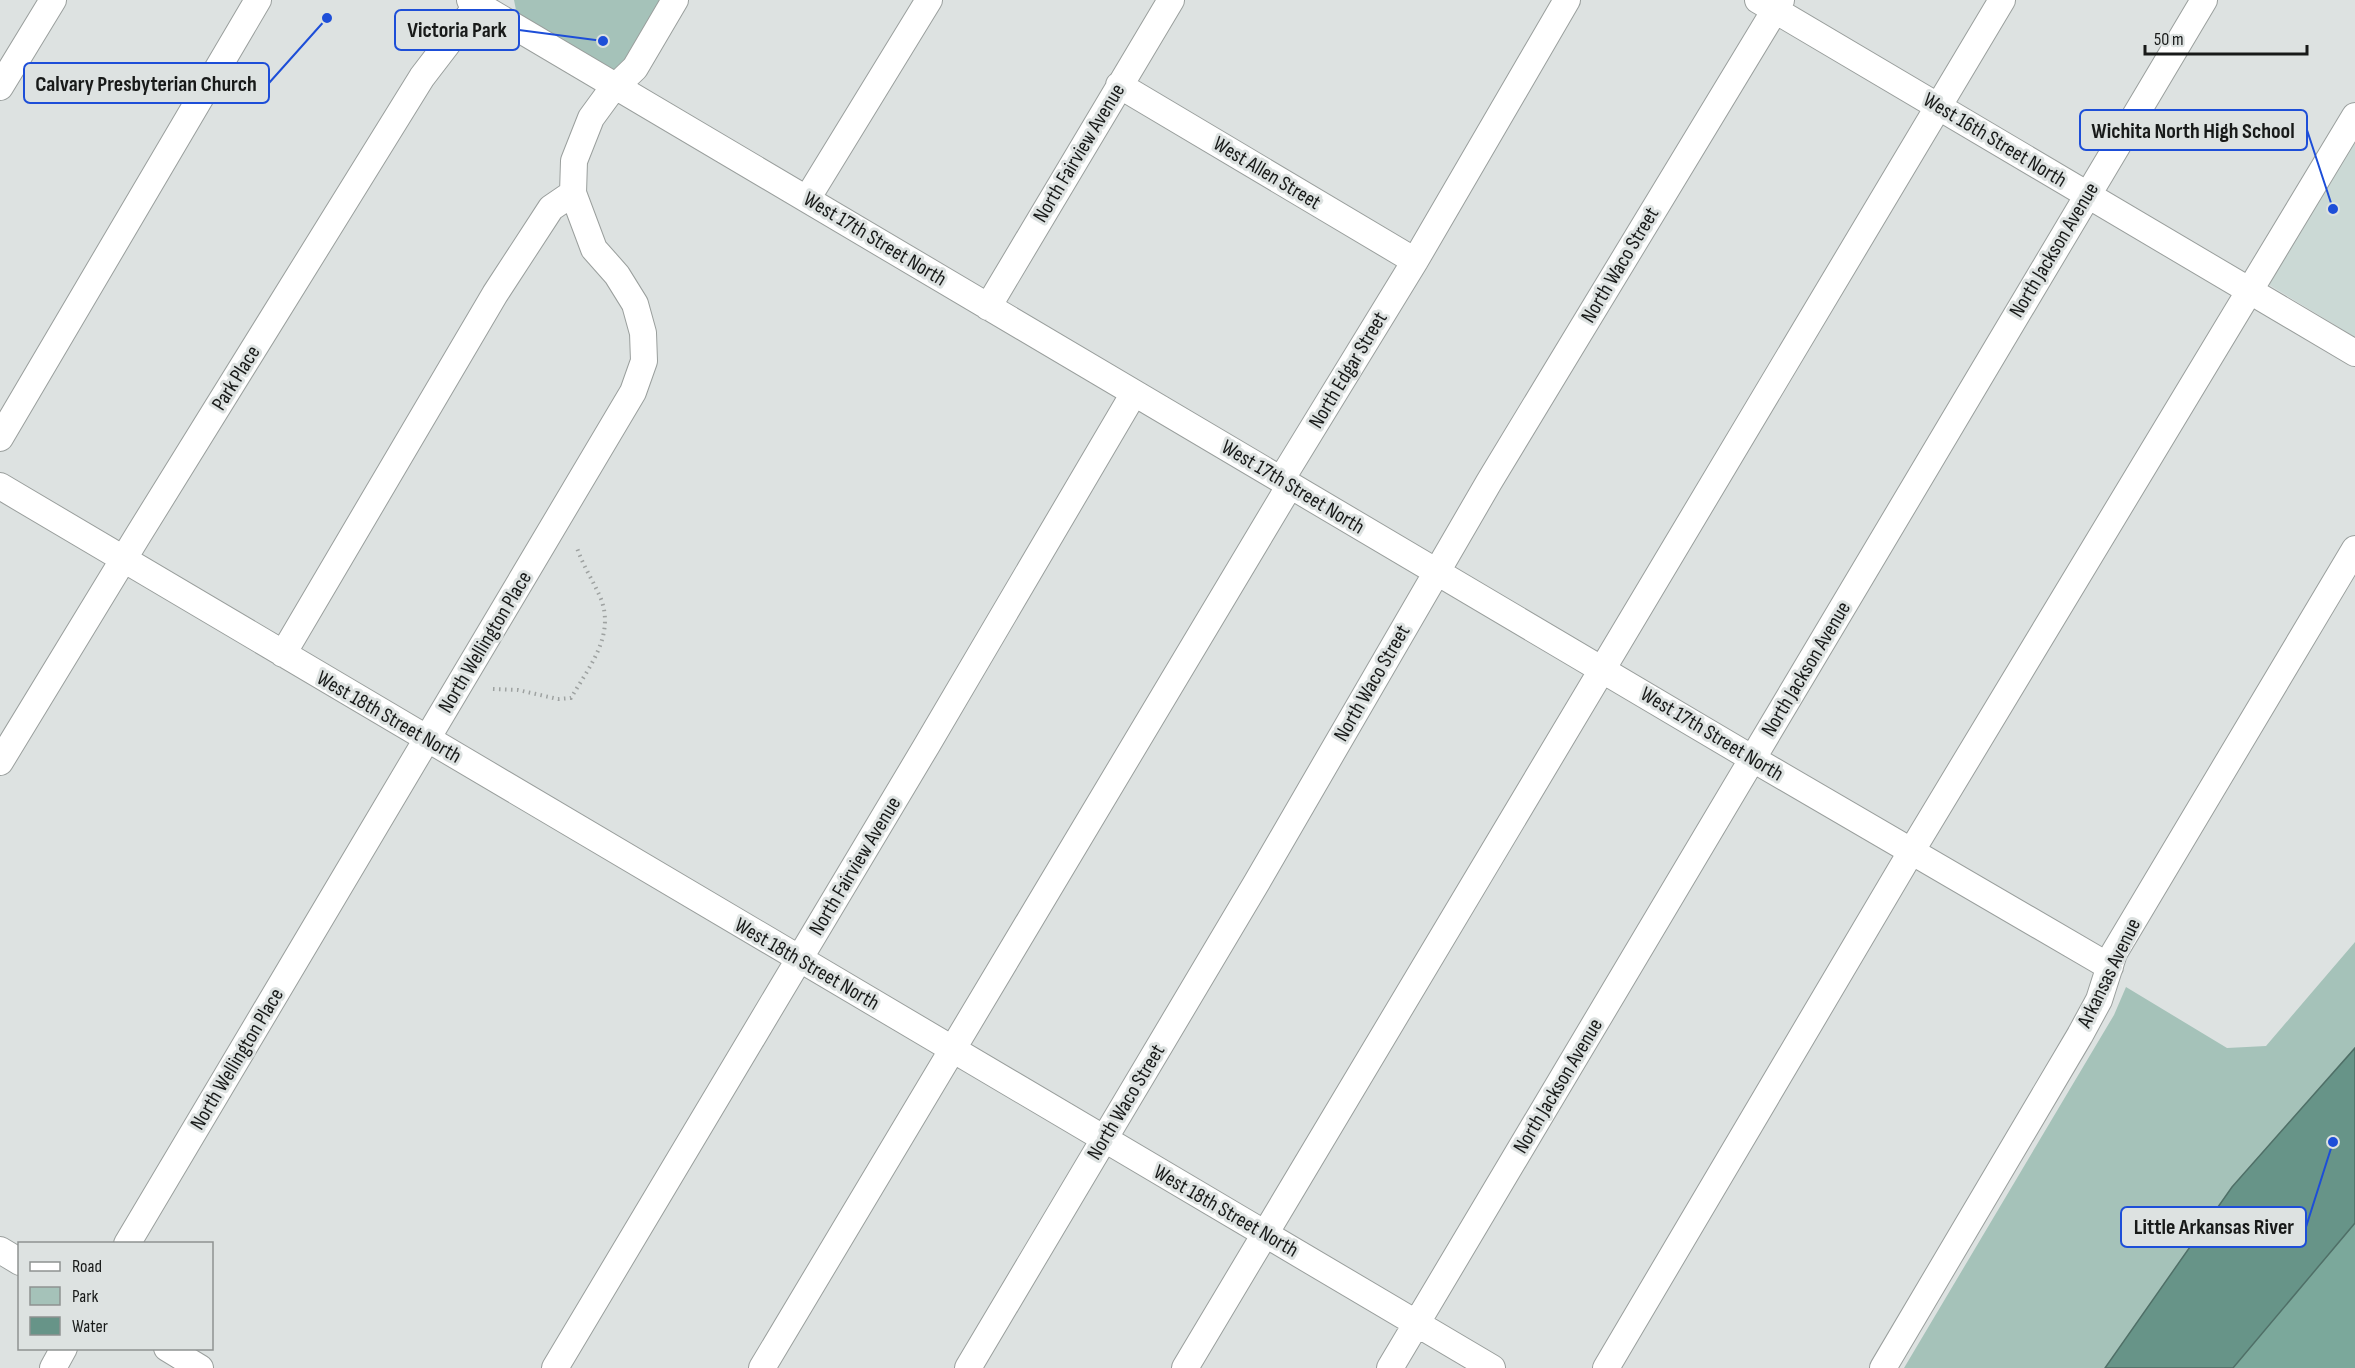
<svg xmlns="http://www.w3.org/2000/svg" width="2355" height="1368" font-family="'Sofia Sans Condensed',sans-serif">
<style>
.built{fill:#cbd9d5}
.green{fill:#a5c2b9}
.forest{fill:#7ba89b}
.water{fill:#679488;stroke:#4f6f67;stroke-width:1.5}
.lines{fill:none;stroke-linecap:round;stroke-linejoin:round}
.minor-casing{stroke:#9a9f9d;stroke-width:28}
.path{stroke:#9ea2a1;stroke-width:4;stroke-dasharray:1.5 4.5;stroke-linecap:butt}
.minor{stroke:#fff;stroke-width:26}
.labels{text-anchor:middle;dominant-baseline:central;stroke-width:6;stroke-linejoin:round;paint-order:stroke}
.street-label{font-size:21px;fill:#181a19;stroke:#dde2e1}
.leader{fill:none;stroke:#1d4ed8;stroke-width:2}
.callout-dot{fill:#1d4ed8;stroke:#dde2e1;stroke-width:2}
.callout{fill:#dde2e1;stroke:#1d4ed8;stroke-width:2}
.callout-label{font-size:22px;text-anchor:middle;font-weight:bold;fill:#181a19}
</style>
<rect width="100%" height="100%" fill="#dde2e1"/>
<!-- built -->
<path class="built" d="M2355 135V337L2266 283Z"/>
<!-- green -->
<path class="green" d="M514 0H668L624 70 613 71 522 16 516 10Z
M2355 942V1048L2232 1187 2105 1368H1904L2114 1015 2126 987 2227 1048 2266 1046Z"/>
<!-- forest -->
<path class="forest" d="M2355 1223V1368H2233Z"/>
<!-- water -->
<path class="water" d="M2355 1048V1223L2233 1368H2105L2232 1187Z"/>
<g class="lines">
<defs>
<path id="minor" d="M470 0 1753 759 2110 967
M1758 0 2355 353
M1119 85 1415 261
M0 87 53 0
M807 199 929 0
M988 307 1171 0
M0 438 258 0
M1281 480 1415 261 1567 0
M0 486 1492 1368
M283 654 495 294 551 208 573 193
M0 762 137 537 422 77 481 0
M127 1244 633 392 644 361 643 333 635 304 617 275 594 249 573 193 574 161 591 118 610 92 635 68 675 0
M0 1250 20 1262
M167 1348 200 1368
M53 1368 64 1348
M555 1368 927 745 1134 393
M762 1368 1290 485
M968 1368 1257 882 1489 482 1781 0
M1185 1368 2002 0
M1390 1368 2204 0
M1606 1368 1911 852 2355 116
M1883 1368 2080 1035 2099 1000 2114 953 2355 549"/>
</defs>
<!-- minor casing -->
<use href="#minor" class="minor-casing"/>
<!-- path -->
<path class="path" d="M493 689 518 690 558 699 571 698C589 667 615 636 601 599 594 582 583 566 577 548"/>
<!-- minor -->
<use href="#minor" class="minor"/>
</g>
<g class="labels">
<!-- street labels -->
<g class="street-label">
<text transform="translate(1995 140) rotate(31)">West 16th Street North</text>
<text transform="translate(1079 153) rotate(-59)">North Fairview Avenue</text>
<text transform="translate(1267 173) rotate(31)">West Allen Street</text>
<text transform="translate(875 239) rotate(31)">West 17th Street North</text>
<text transform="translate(2054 250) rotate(-59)">North Jackson Avenue</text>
<text transform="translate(1620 265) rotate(-59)">North Waco Street</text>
<text transform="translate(1348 370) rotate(-59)">North Edgar Street</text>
<text transform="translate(236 378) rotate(-58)">Park Place</text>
<text transform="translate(1293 487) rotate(31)">West 17th Street North</text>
<text transform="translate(485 642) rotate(-59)">North Wellington Place</text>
<text transform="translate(1806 669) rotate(-59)">North Jackson Avenue</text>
<text transform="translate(1372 683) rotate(-60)">North Waco Street</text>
<text transform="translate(389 717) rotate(30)">West 18th Street North</text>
<text transform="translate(1712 734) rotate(31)">West 17th Street North</text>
<text transform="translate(855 866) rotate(-59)">North Fairview Avenue</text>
<text transform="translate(807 964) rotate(30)">West 18th Street North</text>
<text transform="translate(2109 973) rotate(-64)">Arkansas Avenue</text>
<text transform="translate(237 1059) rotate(-59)">North Wellington Place</text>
<text transform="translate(1558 1086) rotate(-59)">North Jackson Avenue</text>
<text transform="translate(1126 1102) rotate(-59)">North Waco Street</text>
<text transform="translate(1226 1211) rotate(30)">West 18th Street North</text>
</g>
</g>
<!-- callouts -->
<path class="leader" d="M603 41L519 30M327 18L269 83M2333 209L2307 130M2333 1142L2306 1227"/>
<g class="callout-dot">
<circle cx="603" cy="41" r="6"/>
<circle cx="327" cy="18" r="6"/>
<circle cx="2333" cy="209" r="6"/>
<circle cx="2333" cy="1142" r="6"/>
</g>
<g class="callout">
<rect x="395" y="10" width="124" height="40" rx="6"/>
<rect x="24" y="63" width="245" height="40" rx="6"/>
<rect x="2080" y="110" width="227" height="40" rx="6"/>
<rect x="2121" y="1207" width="185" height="40" rx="6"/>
</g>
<g class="callout-label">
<text x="457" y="37">Victoria Park</text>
<text x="146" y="91">Calvary Presbyterian Church</text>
<text x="2193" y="138">Wichita North High School</text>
<text x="2214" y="1234">Little Arkansas River</text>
</g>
<!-- legend -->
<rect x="18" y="1242" width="195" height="108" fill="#dde2e1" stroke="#8e9291" stroke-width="1.5"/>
<rect x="30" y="1262" width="30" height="9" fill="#ffffff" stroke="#8e9291" stroke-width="1.5"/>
<text x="72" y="1272" font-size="18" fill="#181a19">Road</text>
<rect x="30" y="1287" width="30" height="18" fill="#a5c2b9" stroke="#8e9291" stroke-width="1.5"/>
<text x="72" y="1302" font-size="18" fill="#181a19">Park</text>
<rect x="30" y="1317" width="30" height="18" fill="#679488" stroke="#8e9291" stroke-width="1.5"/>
<text x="72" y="1332" font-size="18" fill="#181a19">Water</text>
<!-- scale -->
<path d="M2145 45v9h162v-9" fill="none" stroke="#181a19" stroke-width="3"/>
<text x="2154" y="45" font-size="18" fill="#181a19" stroke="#dde2e1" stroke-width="4.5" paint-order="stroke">50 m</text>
</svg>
